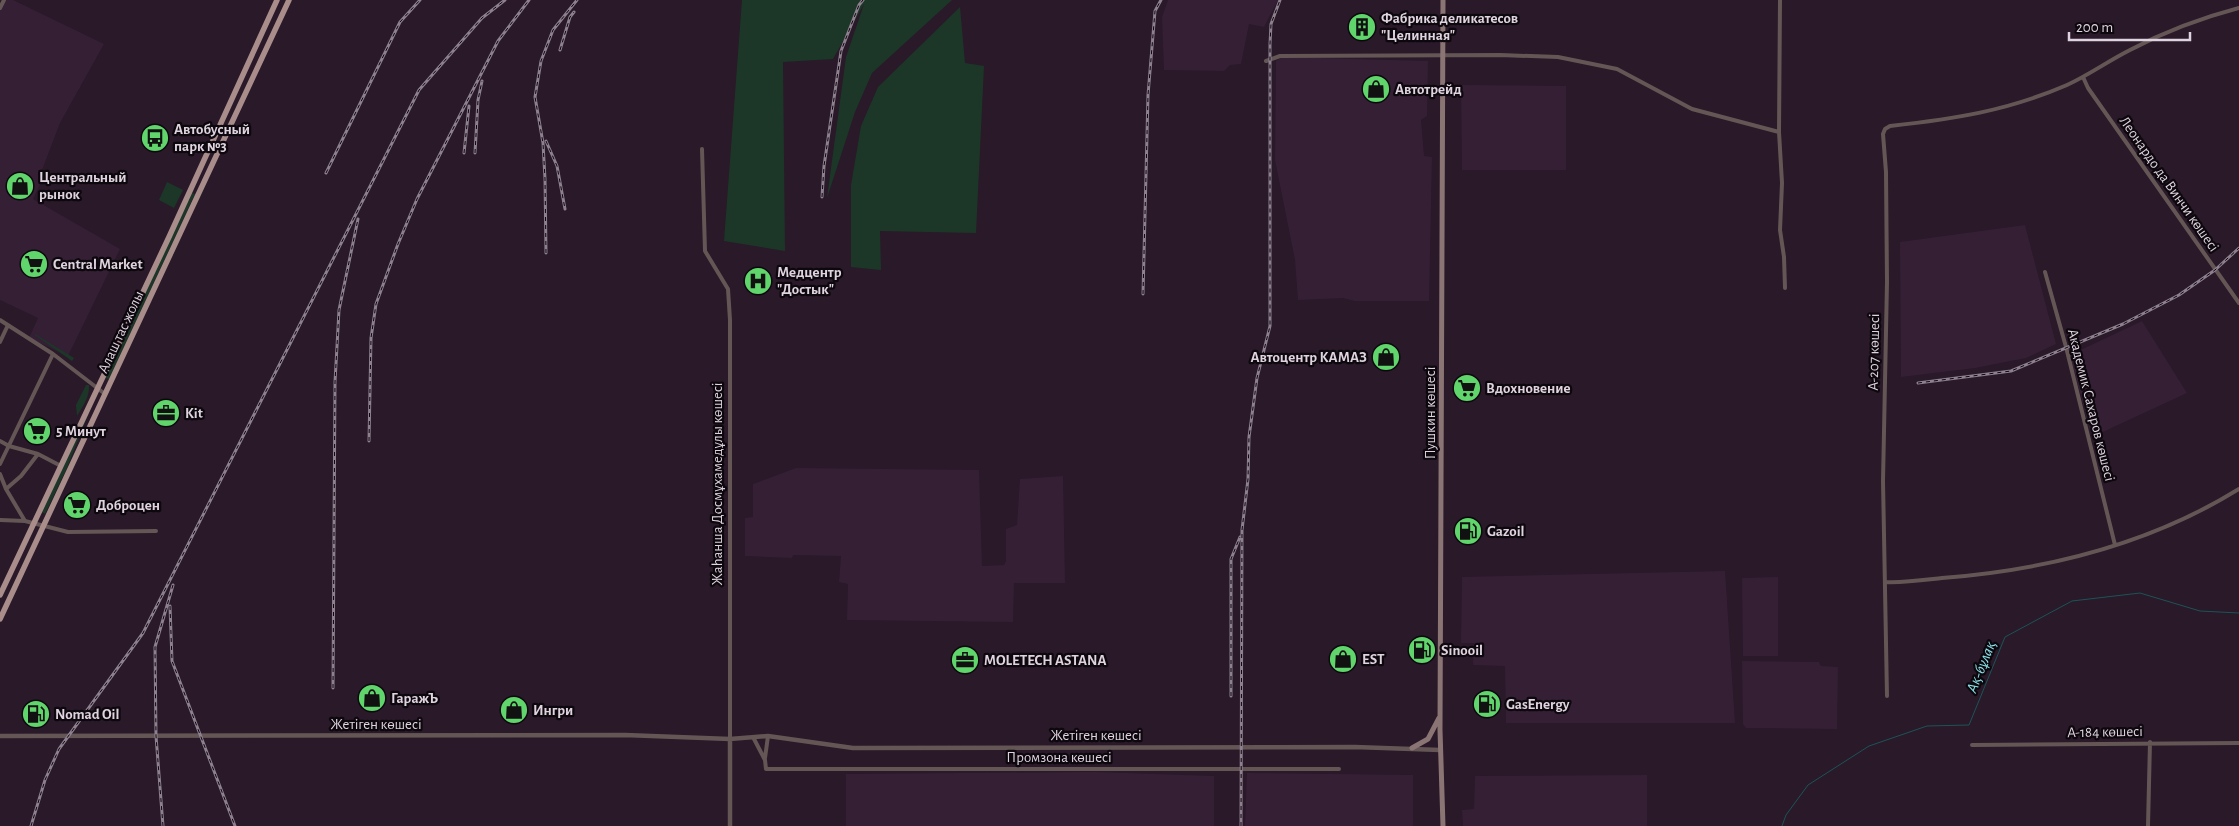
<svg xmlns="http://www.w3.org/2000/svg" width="2239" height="826" font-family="'Alegreya Sans',sans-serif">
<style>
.built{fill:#351f35}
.green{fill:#1c3728}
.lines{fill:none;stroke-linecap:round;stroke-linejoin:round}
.stream{stroke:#1b5458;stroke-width:1}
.minor{stroke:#645655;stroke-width:4}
.tertiary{stroke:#645655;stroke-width:4.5}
.secondary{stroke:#8b7574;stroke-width:5}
.primary{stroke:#a98d8b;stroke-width:5.5}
.rail-casing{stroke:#8e808e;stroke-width:3}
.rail{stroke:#0d070e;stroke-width:1;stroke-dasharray:4;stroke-linecap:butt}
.labels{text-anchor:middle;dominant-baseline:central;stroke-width:4.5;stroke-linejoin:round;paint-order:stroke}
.poi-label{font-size:15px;font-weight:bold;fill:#ded3de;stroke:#0d070e;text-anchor:start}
.street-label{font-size:15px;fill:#ded3de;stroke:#0d070e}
.water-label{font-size:16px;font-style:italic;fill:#8ae6ec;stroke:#0d070e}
</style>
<rect width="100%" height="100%" fill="#291929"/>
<!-- built -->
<path class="built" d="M3 0H13L104 44 60 123 42 170 45 174 33 199 120 249 68 356 29 338 38 318 0 300V7Z
M1168 0H1278L1264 27 1249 24 1241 64 1230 65 1224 71 1164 70 1162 17Z
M1282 57 1428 61 1427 116 1421 120 1424 156 1432 157 1429 301H1355L1343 298 1298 300 1295 260 1275 160 1276 61Z
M1461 85 1566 86V170H1462Z
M2025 225 2056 344 2026 358 1975 368 1901 377 1900 242Z
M2142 321 2187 393 2092 437 2070 355Z
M796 468 979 470 982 566 1004 565 1006 561V529L1017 525 1020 479 1063 476 1065 583H1014L1013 622 847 620 848 584 839 582 841 556 793 555 792 558 745 556V518L753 517V484Z
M1725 571 1735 723H1506L1505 666 1473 665 1474 643H1461L1462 577Z
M1778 577V656H1743L1742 578Z
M1742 661 1819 662 1821 666 1838 667 1837 729 1746 728 1743 724Z
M1095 772 1214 776V826H846V774Z
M1247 773 1413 775V826H1245Z
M1647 775V826H1463L1462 810 1474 809 1475 776Z"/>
<!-- green -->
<path class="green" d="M742 0H952L872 73 855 112 827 198 846 57 864 4 833 59 783 62 785 251 724 241Z
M960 7 965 63 984 66 976 233 880 231 881 270 851 267V185L861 126 878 87Z
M167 182 183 190 174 208 159 200Z
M192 193 195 194 109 379 105 378Z
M35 334 74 358 72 361 35 335Z
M86 385H89C90 396 83 406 77 416L76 405Z
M94 400 66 470 45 514 42 512Z"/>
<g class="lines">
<!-- stream -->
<path class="stream" d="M1782 826 1786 815 1808 785 1869 746 1927 726 1969 725 2005 637 2072 601 2140 593 2200 611 2239 613"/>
<!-- minor -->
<path class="minor" d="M1780 0 1779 132 1782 183 1780 230 1784 257 1785 288
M0 8 4 0
M1266 61 1280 56 1500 55 1558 57 1617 69 1692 109 1779 132
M2083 77 2088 88 2239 303
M702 149 705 251 728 289 730 320V739
M2045 272 2066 347 2115 545
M0 320 53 354 105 394
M0 342 8 325
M0 441 9 446 38 454 61 466
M0 464 53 354
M0 474 6 489 25 521
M6 489 21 476 38 454
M0 520 25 521 68 532 156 531
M1885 582C1904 583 1924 580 1942 578 2046 570 2150 544 2239 489
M1887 696 1883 481 1887 282 1886 172 1883 134 1885 129 1890 126C1954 119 2007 111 2067 85 2089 75 2108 61 2130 50 2164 32 2201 18 2239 8
M753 737 765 760 766 769H1339
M1972 745 2239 743
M765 758 768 736
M2148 826 2150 742"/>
<!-- tertiary -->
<path class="tertiary" d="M0 736 625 735 730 739 768 736 853 748 1355 747 1440 750
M730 739V826"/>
<!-- secondary -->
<path class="secondary" d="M1412 748 1428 739 1439 718
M1443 826 1440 730 1443 0"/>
<!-- primary -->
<path class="primary" d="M0 595 169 237 277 0
M0 619 289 0"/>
<defs>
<path id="rail" d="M560 50 570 17 574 12
M546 141 557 166 565 209
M464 153 469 106
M475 153 478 100 482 81
M326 173 400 22 420 0
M822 197 824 166 841 51 859 5 863 0
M546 253 545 179 543 143 535 97 541 61 553 30 577 0
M1143 294 1148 95 1155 11 1161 0
M1918 383 2011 371 2123 324 2179 295 2215 270 2239 248
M369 441 371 338 376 304 398 244 417 199 498 41 529 0
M170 606 172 661 235 826
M333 688 335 382 339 310 358 219
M1231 696V559L1240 537
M31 826 45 780 59 749 143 633 419 90 482 18 505 0
M163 826 156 736 155 647 173 585
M1241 826 1242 530 1248 479 1249 437 1257 378 1270 326V44L1271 24 1280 0"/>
</defs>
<!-- rail casing -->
<use href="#rail" class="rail-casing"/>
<!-- rail -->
<use href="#rail" class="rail"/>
</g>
<!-- icons -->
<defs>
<symbol id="building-disc" viewBox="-11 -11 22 22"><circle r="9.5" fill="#60d56b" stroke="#0d070e"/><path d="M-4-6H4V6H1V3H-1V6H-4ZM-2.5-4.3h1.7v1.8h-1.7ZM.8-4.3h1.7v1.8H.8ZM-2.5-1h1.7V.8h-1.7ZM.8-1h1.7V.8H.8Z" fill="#111"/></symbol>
<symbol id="shop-disc" viewBox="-11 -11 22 22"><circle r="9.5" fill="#60d56b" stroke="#0d070e"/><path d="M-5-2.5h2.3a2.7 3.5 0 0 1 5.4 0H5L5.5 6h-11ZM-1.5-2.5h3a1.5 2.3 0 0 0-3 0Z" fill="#111"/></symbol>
<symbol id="bus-disc" viewBox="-11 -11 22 22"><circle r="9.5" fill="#60d56b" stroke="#0d070e"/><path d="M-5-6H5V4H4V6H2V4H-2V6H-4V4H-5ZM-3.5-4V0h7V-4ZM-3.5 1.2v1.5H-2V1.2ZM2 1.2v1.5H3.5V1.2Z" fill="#111"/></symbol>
<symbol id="supermarket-disc" viewBox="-11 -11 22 22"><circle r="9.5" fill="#60d56b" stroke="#0d070e"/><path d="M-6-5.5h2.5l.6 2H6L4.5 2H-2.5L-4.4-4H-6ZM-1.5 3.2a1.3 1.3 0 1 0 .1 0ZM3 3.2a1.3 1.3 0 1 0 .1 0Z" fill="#111"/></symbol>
<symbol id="hospital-disc" viewBox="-11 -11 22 22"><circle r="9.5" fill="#60d56b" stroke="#0d070e"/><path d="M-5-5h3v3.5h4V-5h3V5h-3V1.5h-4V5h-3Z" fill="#111"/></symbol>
<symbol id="office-disc" viewBox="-11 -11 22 22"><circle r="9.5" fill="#60d56b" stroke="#0d070e"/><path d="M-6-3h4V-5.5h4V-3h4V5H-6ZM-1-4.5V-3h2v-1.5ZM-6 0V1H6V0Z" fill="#111"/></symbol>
<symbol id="fuel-disc" viewBox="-11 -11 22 22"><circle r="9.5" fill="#60d56b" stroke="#0d070e"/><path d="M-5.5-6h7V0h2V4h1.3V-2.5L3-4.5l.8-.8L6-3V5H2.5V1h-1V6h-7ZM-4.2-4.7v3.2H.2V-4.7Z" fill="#111"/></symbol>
</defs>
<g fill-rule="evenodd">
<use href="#building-disc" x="1346" y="11" width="32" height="32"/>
<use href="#shop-disc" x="1360" y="73" width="32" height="32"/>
<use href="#bus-disc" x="139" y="122" width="32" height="32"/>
<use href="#shop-disc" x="4" y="170" width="32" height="32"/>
<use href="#supermarket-disc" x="18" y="248" width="32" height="32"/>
<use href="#hospital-disc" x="742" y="265" width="32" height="32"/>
<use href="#shop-disc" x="1370" y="341" width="32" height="32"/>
<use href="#supermarket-disc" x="1451" y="372" width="32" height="32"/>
<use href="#office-disc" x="150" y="397" width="32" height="32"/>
<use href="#supermarket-disc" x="21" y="415" width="32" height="32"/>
<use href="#supermarket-disc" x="61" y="489" width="32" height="32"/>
<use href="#fuel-disc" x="1452" y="515" width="32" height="32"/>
<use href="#fuel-disc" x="1406" y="634" width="32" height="32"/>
<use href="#shop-disc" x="1327" y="643" width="32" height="32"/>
<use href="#office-disc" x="949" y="644" width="32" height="32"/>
<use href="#shop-disc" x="356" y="682" width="32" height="32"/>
<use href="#fuel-disc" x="1471" y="688" width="32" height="32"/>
<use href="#shop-disc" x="498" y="694" width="32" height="32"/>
<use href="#fuel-disc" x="20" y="698" width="32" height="32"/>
</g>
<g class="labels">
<!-- poi labels -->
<g class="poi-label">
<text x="1381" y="18">Фабрика деликатесов<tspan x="1381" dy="17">"Целинная"</tspan></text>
<text x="1395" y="89">Автотрейд</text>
<text x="174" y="129">Автобусный<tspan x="174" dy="17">парк №3</tspan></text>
<text x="39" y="177">Центральный<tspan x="39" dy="17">рынок</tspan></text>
<text x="53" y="264">Central Market</text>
<text x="777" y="272">Медцентр<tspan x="777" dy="17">"Достык"</tspan></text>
<text x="1367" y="357" text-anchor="end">Автоцентр КАМАЗ</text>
<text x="1486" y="388">Вдохновение</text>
<text x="185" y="413">Kit</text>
<text x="56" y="431">5 Минут</text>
<text x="96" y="505">Доброцен</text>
<text x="1487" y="531">Gazoil</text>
<text x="1441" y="650">Sinooil</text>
<text x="1362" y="659">EST</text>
<text x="984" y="660">MOLETECH ASTANA</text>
<text x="391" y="698">ГаражЪ</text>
<text x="1506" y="704">GasEnergy</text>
<text x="533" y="710">Ингри</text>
<text x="55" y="714">Nomad Oil</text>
</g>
<!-- street labels -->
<g class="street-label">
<text transform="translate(2169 184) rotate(55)">Леонардо да Винчи көшесі</text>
<text transform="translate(121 332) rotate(-65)">Алаш тас жолы</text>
<text transform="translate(1874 352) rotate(-89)">А-207 көшесі</text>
<text transform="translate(2091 405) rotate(76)">Академик Сахаров көшесі</text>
<text transform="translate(1430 413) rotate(-90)">Пушкин көшесі</text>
<text transform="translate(717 484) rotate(-90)">Жаһанша Досмұхамедұлы көшесі</text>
<text x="376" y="724">Жетіген көшесі</text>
<text transform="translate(2105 732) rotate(-1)">А-184 көшесі</text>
<text x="1096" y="735">Жетіген көшесі</text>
<text x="1059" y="757">Промзона көшесі</text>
</g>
<!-- water labels -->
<g class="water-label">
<text transform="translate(1981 667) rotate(-68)">Ақ-бұлақ</text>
</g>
</g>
<!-- scale -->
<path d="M2069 32v8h121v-8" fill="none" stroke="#ded3de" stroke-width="2.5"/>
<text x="2076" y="32" font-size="15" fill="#ded3de" stroke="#0d070e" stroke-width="4" paint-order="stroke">200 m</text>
</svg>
